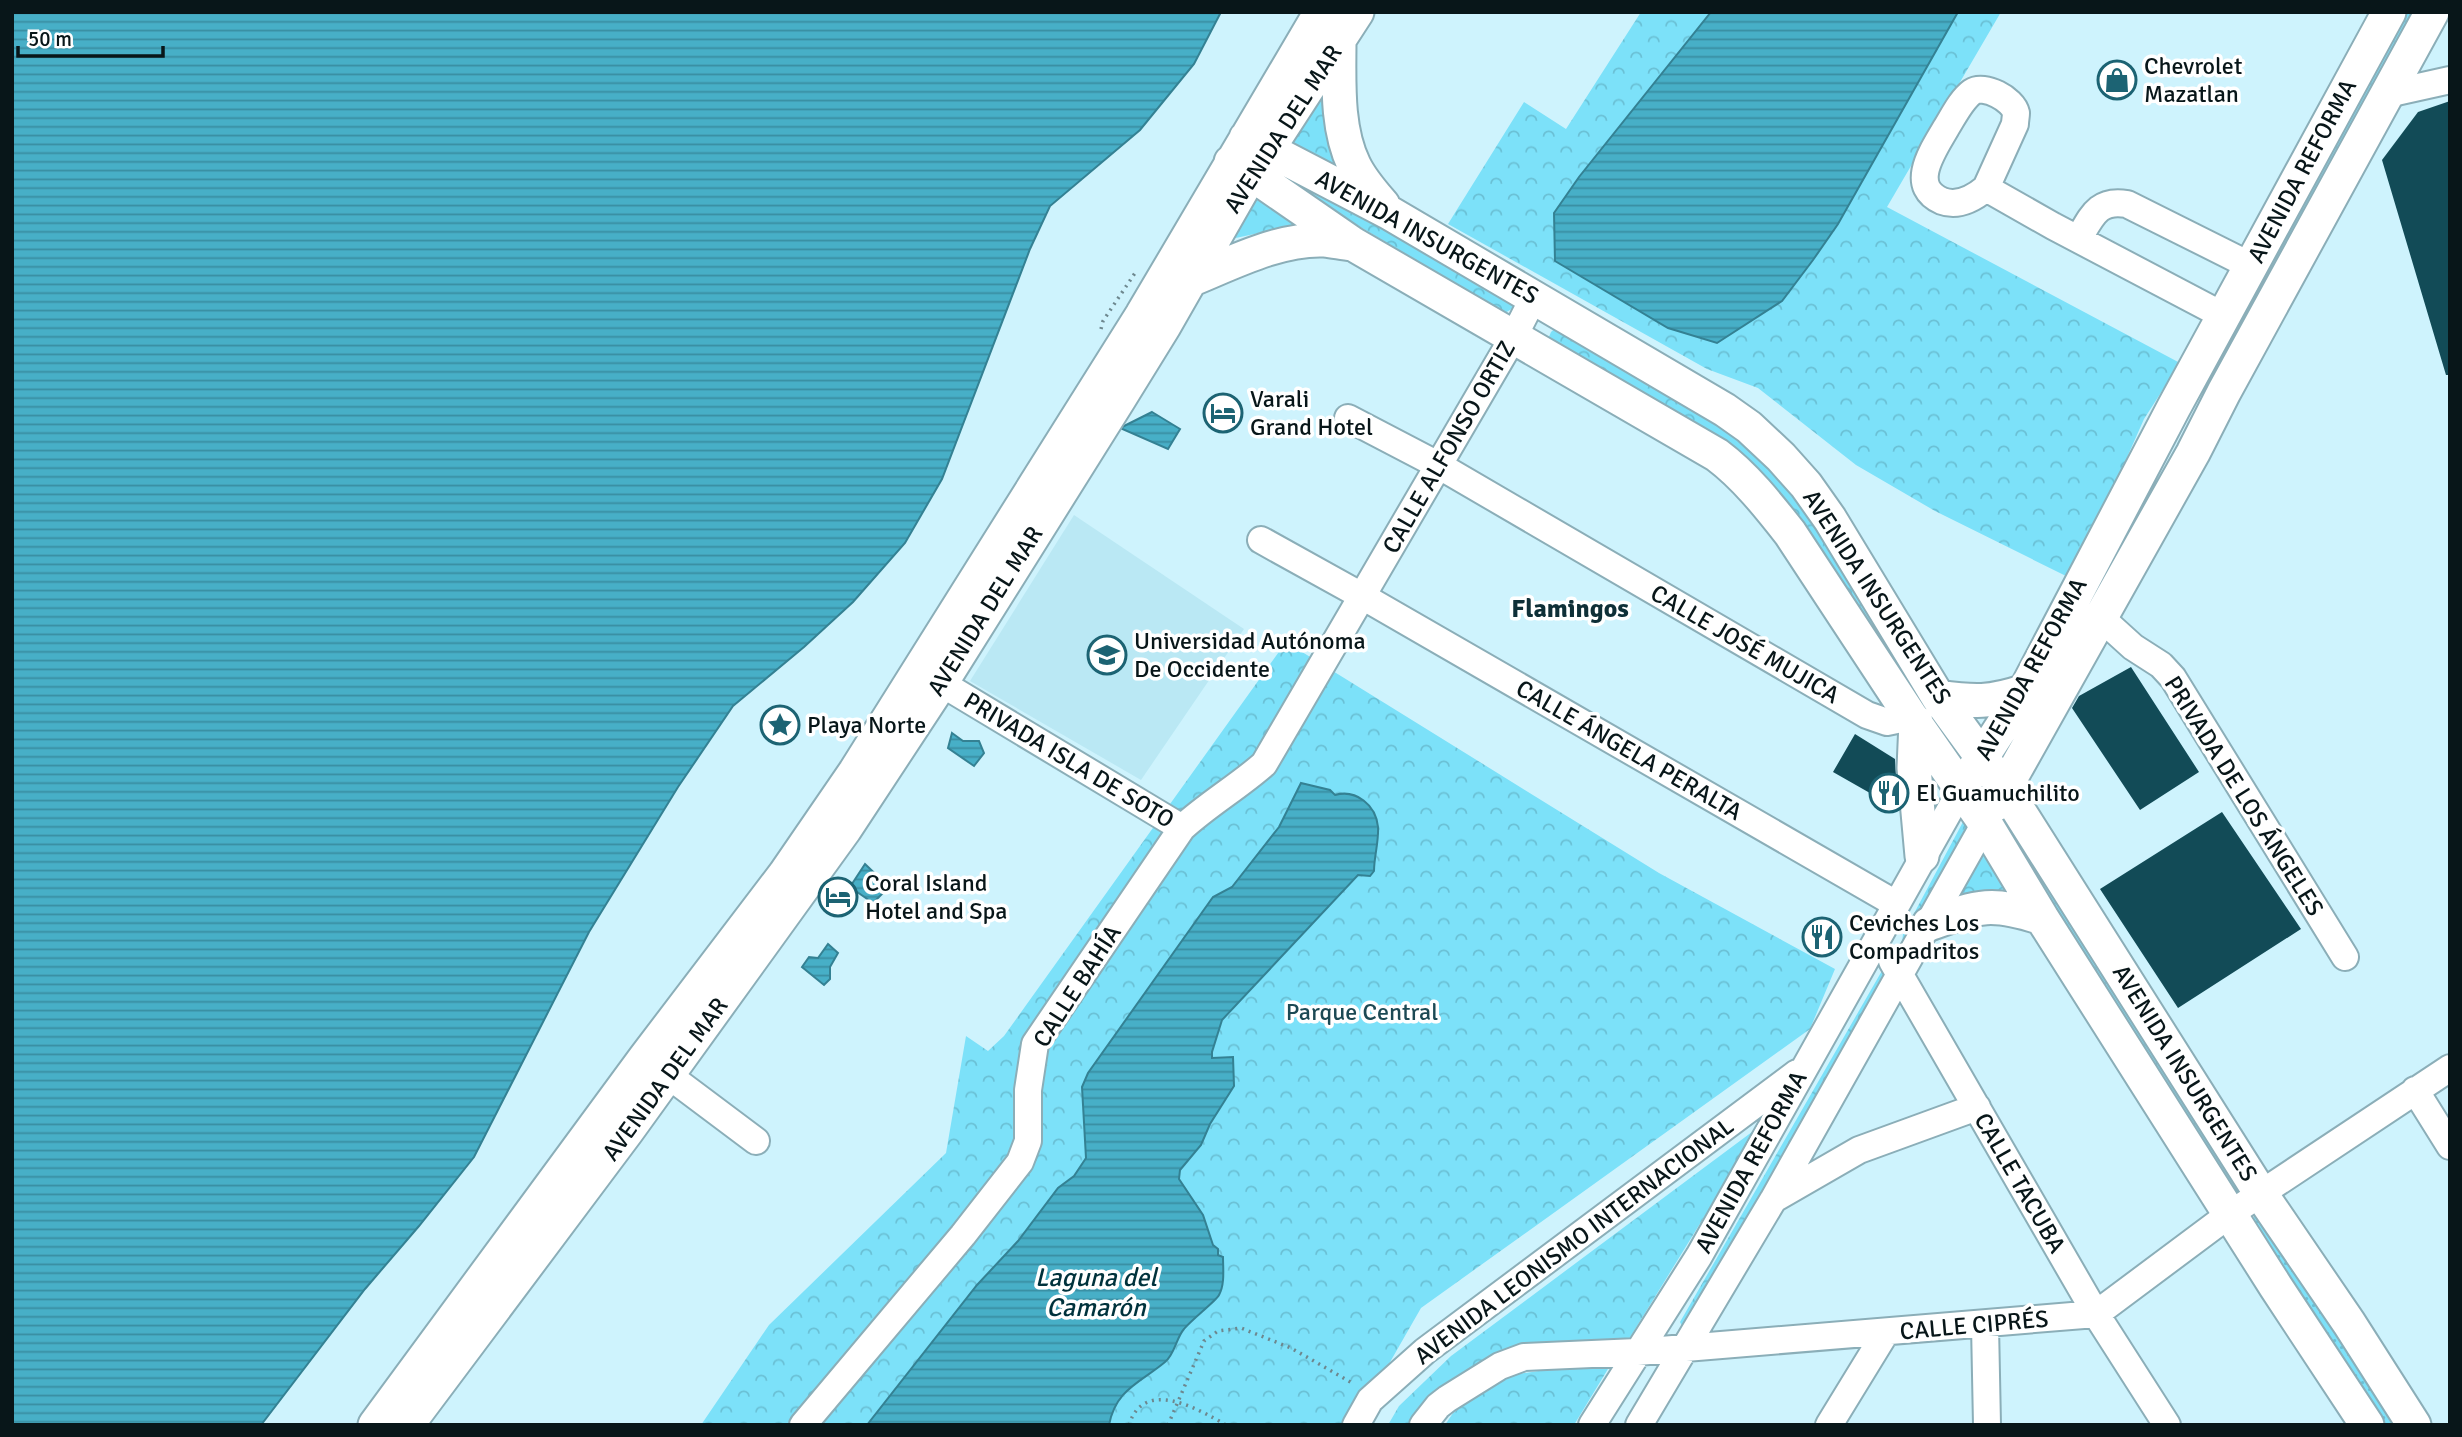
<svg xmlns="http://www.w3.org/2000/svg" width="2462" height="1437" font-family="Signika,sans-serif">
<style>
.built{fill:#bae8f4}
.grass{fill:url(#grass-dots)}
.park{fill:url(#park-crowns)}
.water{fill:url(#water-rules);stroke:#348193;stroke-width:2}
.building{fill:#124b57}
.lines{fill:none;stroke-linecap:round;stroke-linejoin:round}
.minor-casing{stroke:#8baeb8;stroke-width:30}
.major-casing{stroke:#8baeb8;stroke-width:37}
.path{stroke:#6d878e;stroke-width:3.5;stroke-dasharray:2 5;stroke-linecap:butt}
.minor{stroke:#fff;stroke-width:26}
.major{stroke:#fff;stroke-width:33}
.labels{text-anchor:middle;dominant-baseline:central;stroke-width:7;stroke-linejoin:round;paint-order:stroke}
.poi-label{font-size:24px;fill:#081619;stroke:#fff;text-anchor:start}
.street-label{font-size:24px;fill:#081619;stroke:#fff}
.park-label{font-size:24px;fill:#1c4954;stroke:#fff}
.neighbourhood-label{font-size:26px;font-weight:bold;fill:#0e2f37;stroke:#fff}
.water-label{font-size:26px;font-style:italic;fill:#00323c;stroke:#fff}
</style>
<defs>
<pattern id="grass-dots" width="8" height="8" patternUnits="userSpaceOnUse" patternTransform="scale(1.75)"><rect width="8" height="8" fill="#7ce1f9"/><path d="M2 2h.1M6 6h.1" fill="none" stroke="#6ac0d5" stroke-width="1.8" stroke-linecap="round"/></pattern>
<pattern id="park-crowns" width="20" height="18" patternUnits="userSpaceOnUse" patternTransform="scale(1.75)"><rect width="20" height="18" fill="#7ce1f9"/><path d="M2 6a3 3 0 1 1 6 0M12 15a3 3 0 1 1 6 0" fill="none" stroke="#6ac0d5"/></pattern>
<pattern id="water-rules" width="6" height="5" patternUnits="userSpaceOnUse" patternTransform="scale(1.75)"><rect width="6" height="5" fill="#47afc7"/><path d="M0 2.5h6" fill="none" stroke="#398da1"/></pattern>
</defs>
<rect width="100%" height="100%" fill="#cef3fd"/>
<!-- built -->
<path class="built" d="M1074 515 1244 629 1141 780 970 681Z"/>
<!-- grass -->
<path class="grass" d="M2261 1211 2406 1425H2386L2254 1224V1216Z"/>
<!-- park -->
<path class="park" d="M1641 12H2001L1887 207 2180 363 2144 419 2083 557 2066 576 1935 511 1856 465 1758 388 1707 369 1448 224 1524 102 1566 129Z
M2402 12H2416L2267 280 2268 263Z
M1324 90 1343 171 1288 146Z
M1288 167 1514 295 1515 307 1505 313 1278 178Z
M1262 185 1311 222 1231 239Z
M1560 324 1750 447 1817 522 1980 766 1969 780 1812 537 1546 344 1551 332Z
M1286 642 1659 873 1835 969 1810 1029 1421 1308 1354 1425H701L769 1325 946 1153 966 1036 988 1051 1004 1036Z
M1964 820 1970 829 1910 943H1902L1903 934Z
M1997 828H2010L2244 1192 2236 1194Z
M1979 849 2008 889 2004 899 1954 897Z
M1883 969 1893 975 1684 1330 1680 1322Z
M1760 1126 1626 1344 1507 1352 1415 1425H1388L1399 1406 1451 1356Z
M1614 1359 1574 1425H1445L1453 1413 1506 1376Z"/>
<!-- water -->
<path class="water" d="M12 12H1221L1194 64 1140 130 1050 206 1030 249 942 479 905 543 853 602 804 647 733 706 678 787 589 932 474 1157 419 1226 365 1289 261 1425H12Z
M1711 12H1958L1838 224 1813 260 1782 301 1717 343 1668 328 1555 261 1554 213 1579 177Z
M1152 412 1180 429 1168 449 1120 428Z
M952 733 963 741H979L984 753 974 766 948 748Z
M1301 783 1330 790 1335 795C1356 789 1376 805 1378 827 1379 841 1374 857 1374 871L1370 876 1358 875 1222 1020 1212 1052V1058L1233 1057 1234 1086 1210 1124 1201 1145 1180 1170 1179 1179 1203 1215 1213 1245 1218 1249V1255L1223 1257C1223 1269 1225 1284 1219 1295 1216 1301 1191 1320 1184 1329 1176 1338 1175 1354 1165 1362 1140 1383 1116 1389 1109 1425H867L977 1285 1018 1241 1058 1188 1074 1176 1086 1158 1082 1087 1088 1073 1213 897 1232 887 1279 827Z
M865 864 889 887 873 903 850 887Z
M828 944 838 953 830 967V979L824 985 802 967 809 957 818 958Z"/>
<!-- building -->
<path class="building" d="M2450 101V375H2446L2382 160 2418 112Z
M2131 667 2199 772 2140 810 2072 708 2079 696Z
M1855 734 1895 759 1898 809 1833 772Z
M2222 812 2301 929 2178 1008 2100 889Z"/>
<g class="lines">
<defs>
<path id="minor" d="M2387 94 2450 80
M1986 188C1974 198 1958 207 1942 201 1907 186 1934 149 1946 128 1953 117 1961 100 1972 92 1984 84 2013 99 2016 113 2016 117 2015 120 2015 124L1986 188 2053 226 2224 316
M2079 238C2092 216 2098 199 2127 204L2251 266
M1348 418 1438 465 1867 715 1887 722 1911 717
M1261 540 1362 596 1896 904
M2101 618 2133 647 2161 665 2173 678 2345 957
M926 674 1182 828
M1892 961 2096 1314 2167 1425
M652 1063 756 1141
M2415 1090 2450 1146
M1774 1199 1859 1150 1977 1107
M1985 1325 1987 1425
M803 1425 963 1235 1020 1162 1028 1141V1090L1035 1044 1182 828C1208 804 1238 787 1264 764L1514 336 1534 297
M1356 1425 1370 1400 1425 1351 1797 1073
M1423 1425 1438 1406 1447 1399 1500 1366 1524 1357 1637 1352 2096 1314 2230 1214 2450 1068
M1592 1425 1699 1256 1961 790
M1639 1425 1773 1200 1985 823
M1829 1425 1886 1332"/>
<path id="major" d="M1339 41C1339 81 1336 128 1354 165 1361 180 1372 192 1383 205
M1246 138 1388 212 1725 410 1749 427 1781 457 1806 485 1830 519 1938 697 2005 789 2261 1194 2349 1323 2414 1425
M1231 162 1253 175 1353 244 1717 455C1745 476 1768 505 1790 533L1911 717 1985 823 2042 918 2276 1287 2367 1425
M1190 280C1232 263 1279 238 1325 240 1334 241 1343 243 1352 244
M1938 697C1974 702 1990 703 2025 691
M1916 722 1914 768 1922 856
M1971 774 2025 691 2174 407 2389 12
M1996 804 2193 453 2224 392 2432 12
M1929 924C1979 906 1990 901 2042 918
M375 1425 645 1058 785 874 855 772 1142 315 1321 12
M407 1425 627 1131 845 829 941 683 1119 399 1164 326 1244 186 1357 12"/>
</defs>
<!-- minor casing -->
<use href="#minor" class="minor-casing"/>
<!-- major casing -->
<use href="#major" class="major-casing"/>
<!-- path -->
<path class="path" d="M1101 329 1103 321 1135 273
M1129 1425C1144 1377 1198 1409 1226 1425
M1168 1425 1204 1341 1218 1331 1241 1328 1291 1348 1354 1384"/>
<!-- minor -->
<use href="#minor" class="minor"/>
<!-- major -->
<use href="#major" class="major"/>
</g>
<!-- icons -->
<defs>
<symbol id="shop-ring" viewBox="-11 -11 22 22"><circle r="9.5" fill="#fff" stroke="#1c6373" stroke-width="1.5"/><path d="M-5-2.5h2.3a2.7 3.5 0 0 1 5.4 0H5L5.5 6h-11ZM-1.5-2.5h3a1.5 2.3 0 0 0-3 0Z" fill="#1c6373"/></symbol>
<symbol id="hotel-ring" viewBox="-11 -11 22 22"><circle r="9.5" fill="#fff" stroke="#1c6373" stroke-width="1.5"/><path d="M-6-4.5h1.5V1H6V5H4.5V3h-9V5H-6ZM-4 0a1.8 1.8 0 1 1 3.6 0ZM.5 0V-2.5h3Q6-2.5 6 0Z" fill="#1c6373"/></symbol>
<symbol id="university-ring" viewBox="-11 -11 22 22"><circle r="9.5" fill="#fff" stroke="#1c6373" stroke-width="1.5"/><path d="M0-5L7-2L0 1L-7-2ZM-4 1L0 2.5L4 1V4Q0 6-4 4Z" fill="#1c6373"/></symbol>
<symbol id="sight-ring" viewBox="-11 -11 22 22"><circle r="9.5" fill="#fff" stroke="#1c6373" stroke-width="1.5"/><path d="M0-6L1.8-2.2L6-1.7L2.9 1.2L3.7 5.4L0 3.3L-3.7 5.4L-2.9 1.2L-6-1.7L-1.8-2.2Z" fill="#1c6373"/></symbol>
<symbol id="restaurant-ring" viewBox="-11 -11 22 22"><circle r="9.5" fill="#fff" stroke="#1c6373" stroke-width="1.5"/><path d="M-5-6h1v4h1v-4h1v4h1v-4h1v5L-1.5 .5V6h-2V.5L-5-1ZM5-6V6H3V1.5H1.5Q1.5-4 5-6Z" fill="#1c6373"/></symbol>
</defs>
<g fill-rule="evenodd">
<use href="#shop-ring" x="2095" y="58" width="44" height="44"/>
<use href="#hotel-ring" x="1201" y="391" width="44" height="44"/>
<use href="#university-ring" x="1085" y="633" width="44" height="44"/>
<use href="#sight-ring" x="758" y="703" width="44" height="44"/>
<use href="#restaurant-ring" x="1867" y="771" width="44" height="44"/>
<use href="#hotel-ring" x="816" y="875" width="44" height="44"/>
<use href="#restaurant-ring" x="1800" y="915" width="44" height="44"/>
</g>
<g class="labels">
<!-- poi labels -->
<g class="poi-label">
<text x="2144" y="66">Chevrolet<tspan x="2144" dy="28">Mazatlan</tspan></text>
<text x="1250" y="399">Varali<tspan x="1250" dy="28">Grand Hotel</tspan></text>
<text x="1134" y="641">Universidad Autónoma<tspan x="1134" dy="28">De Occidente</tspan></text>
<text x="807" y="725">Playa Norte</text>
<text x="1916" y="793">El Guamuchilito</text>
<text x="865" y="883">Coral Island<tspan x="865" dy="28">Hotel and Spa</tspan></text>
<text x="1849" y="923">Ceviches Los<tspan x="1849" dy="28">Compadritos</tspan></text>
</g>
<!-- street labels -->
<g class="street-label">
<text transform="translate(1283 129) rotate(-57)">AVENIDA DEL MAR</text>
<text transform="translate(2302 171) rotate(-62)">AVENIDA REFORMA</text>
<text transform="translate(1427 237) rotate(29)">AVENIDA INSURGENTES</text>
<text transform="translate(1449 447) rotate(-60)">CALLE ALFONSO ORTIZ</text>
<text transform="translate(1877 597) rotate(57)">AVENIDA INSURGENTES</text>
<text transform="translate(985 611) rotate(-58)">AVENIDA DEL MAR</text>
<text transform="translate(1745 644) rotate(30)">CALLE JOSÉ MUJICA</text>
<text transform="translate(2031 669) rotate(-61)">AVENIDA REFORMA</text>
<text transform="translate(1629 750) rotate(30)">CALLE ÁNGELA PERALTA</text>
<text transform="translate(1069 760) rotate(31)">PRIVADA ISLA DE SOTO</text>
<text transform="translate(2244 796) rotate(58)">PRIVADA DE LOS ÁNGELES</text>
<text transform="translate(1077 986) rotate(-57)">CALLE BAHÍA</text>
<text transform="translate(2185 1073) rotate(58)">AVENIDA INSURGENTES</text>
<text transform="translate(665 1079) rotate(-54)">AVENIDA DEL MAR</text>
<text transform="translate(1751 1162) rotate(-61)">AVENIDA REFORMA</text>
<text transform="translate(2020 1183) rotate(60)">CALLE TACUBA</text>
<text transform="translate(1574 1241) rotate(-37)">AVENIDA LEONISMO INTERNACIONAL</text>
<text transform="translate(1974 1325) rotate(-5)">CALLE CIPRÉS</text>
</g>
<!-- park labels -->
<g class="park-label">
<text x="1362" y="1012">Parque Central</text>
</g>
<!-- neighbourhood labels -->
<g class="neighbourhood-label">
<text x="1570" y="609">Flamingos</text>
</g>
<!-- water labels -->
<g class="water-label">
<text x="1096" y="1278">Laguna del<tspan x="1096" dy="30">Camarón</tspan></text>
</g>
</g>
<!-- border -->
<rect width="2462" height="1437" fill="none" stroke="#081619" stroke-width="28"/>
<!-- scale -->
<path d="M18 46v10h145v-10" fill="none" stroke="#081619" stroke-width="3.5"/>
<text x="28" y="46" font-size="21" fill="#081619" stroke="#ffffff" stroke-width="5" paint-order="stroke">50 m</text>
</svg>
